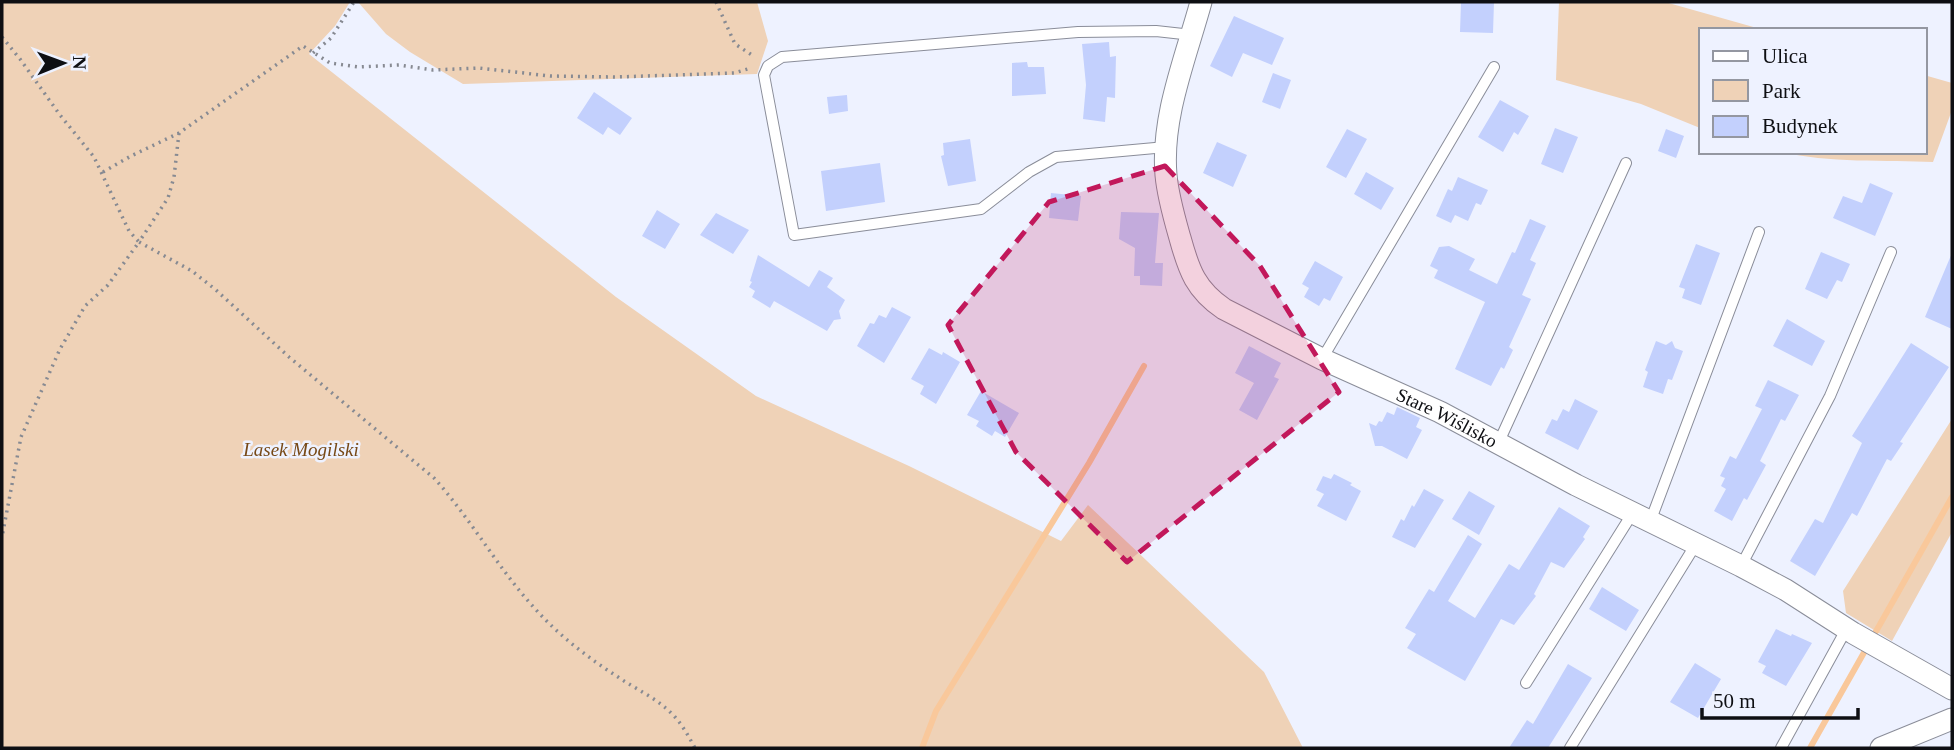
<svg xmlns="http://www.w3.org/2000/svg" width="1954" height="750" font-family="'Times New Roman',serif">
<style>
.green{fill:#efd2b7}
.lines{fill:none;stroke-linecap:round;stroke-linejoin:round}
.stream{stroke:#f9c89b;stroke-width:6}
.building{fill:#c3d0fd}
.service-casing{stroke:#8a8d99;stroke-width:12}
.minor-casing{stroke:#8a8d99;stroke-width:23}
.path{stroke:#878a92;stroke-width:3.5;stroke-dasharray:2 5;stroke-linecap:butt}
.service{stroke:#fff;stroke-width:10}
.minor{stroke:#fff;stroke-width:21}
.marked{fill:#c2185b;fill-opacity:0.2;stroke:#c2185b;stroke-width:5;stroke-dasharray:14 9;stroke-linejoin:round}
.labels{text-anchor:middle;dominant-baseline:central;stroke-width:5;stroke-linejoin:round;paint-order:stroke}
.street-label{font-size:19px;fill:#0e0f13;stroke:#eef2ff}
.park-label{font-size:19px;font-style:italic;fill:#774917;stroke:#eef2ff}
</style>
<rect width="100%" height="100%" fill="#eef2ff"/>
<!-- green -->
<path class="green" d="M2 2H350L335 26 309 54 616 297 756 396 909 466 1061 541 1088 505 1264 672 1303 748H2Z
M358 2H757L768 41 757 74 463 84 410 52 386 34Z
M1559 2H1665L1764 30H1700V128L1641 104 1556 80Z
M1924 75 1952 83V110L1933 162C1889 160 1825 163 1783 152H1924Z
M1952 419V532L1892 641 1846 613 1843 591Z"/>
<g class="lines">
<!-- stream -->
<path class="stream" d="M922 748 936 711 1089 463 1144 366
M1810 748 1952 497"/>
</g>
<!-- building -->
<path class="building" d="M1461 2H1494L1493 33 1460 32Z
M1234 16 1284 38 1272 65 1243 53 1232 77 1210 66Z
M1109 42 1110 57 1116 56 1115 98 1107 97 1105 122 1083 119 1086 85 1082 44Z
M1027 62 1028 67H1044L1046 94 1012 96V63Z
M1273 73 1291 80 1280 109 1262 102Z
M594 92 632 118 620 135 608 127 603 135 577 118Z
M847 95 848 111 829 114 827 97Z
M1500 100 1529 116 1518 135 1514 132 1503 152 1478 137Z
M1555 128 1578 137 1563 173 1541 164Z
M1347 129 1367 139 1346 178 1326 167Z
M1666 129 1684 136 1676 158 1658 151Z
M970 139 976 181 948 186 941 156 944 155 943 143Z
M1217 142 1247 155 1233 187 1203 173Z
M880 163 885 202 826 211 821 171Z
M1366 172 1394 188 1381 210 1354 194Z
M1458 177 1488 190 1481 205 1476 203 1468 221 1455 215 1451 223 1436 216 1448 189 1452 191Z
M1870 183 1893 193 1875 236 1833 218 1843 196 1862 203Z
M1051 193 1081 196 1078 221 1049 218Z
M657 210 680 224 665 249 642 236Z
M1121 212 1159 213 1155 263H1163L1162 286 1140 285V276H1134L1135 248 1119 239Z
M716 213 749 230 733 254 700 235Z
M1530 219 1546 226 1530 260 1536 263 1522 295 1531 299 1509 347 1513 350 1504 369 1501 367 1491 386 1455 369 1485 302 1434 278 1438 270 1430 266 1439 247 1449 246 1475 259 1469 270 1497 284 1512 252 1515 253Z
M1696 244 1720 253 1701 305 1682 298 1685 289 1679 287Z
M1821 252 1850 264 1842 282 1837 280 1827 299 1805 289Z
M1952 253V329L1925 317Z
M758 255 809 287 819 270 833 278 827 287 845 300 839 311 841 319 834 320 827 331 774 301 770 308 752 297 755 291 749 287 752 282 750 281Z
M1315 261 1343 277 1330 301 1324 298 1319 306 1304 297 1309 288 1302 284Z
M892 307 911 317 884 363 857 346 870 323 874 324 879 315 886 318Z
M1787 319 1825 341 1812 366 1773 346Z
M1656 341 1666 345 1672 341 1675 348 1683 351 1672 380 1668 379 1663 394 1643 387 1648 372 1645 370Z
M1911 343 1949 367 1900 442 1903 443 1891 461 1887 459 1857 516 1852 513 1815 576 1790 561 1815 519 1823 523 1862 443 1852 436Z
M1249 346 1281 363 1274 377 1279 379 1257 420 1239 410 1254 383 1235 373Z
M929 348 942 355 943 352 960 362 936 404 920 394 924 386 911 379Z
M1768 380 1799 395 1785 421 1781 419 1760 461 1766 465 1747 500 1744 498 1732 521 1714 511 1726 489 1721 486 1725 478 1720 476 1730 456 1736 459 1746 440 1762 409 1755 406Z
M981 391 1019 413 1005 437 995 431 992 436 976 426 979 421 967 415Z
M1575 399 1598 411 1578 450 1545 433 1552 419 1557 421 1563 409 1569 412Z
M1397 407 1420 418 1416 427 1422 430 1407 459 1382 446H1375L1369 423 1376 426 1379 421 1382 422 1387 412 1394 415Z
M1334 474 1352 483 1350 485 1361 491 1346 521 1317 506 1324 494 1316 490 1323 476 1331 479Z
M1424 489 1444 500 1415 548 1392 537 1401 519 1404 521 1412 505 1414 507Z
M1469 491 1495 506 1479 535 1452 519Z
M1559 507 1590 526 1583 537 1585 539 1564 568 1551 562 1534 594 1536 596 1514 625 1501 619 1465 681 1407 648 1416 634 1405 628 1429 589 1434 592 1468 535 1482 544 1448 601 1475 618 1509 564 1519 570Z
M1602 587 1639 610 1626 631 1589 609Z
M1776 629 1791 636 1792 634 1812 643 1786 686 1762 673 1766 666 1758 662Z
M1695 663 1721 679 1698 718 1670 702Z
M1568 664 1592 678 1548 748H1509L1527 720 1533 724Z"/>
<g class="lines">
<defs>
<path id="service" d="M1166 147 1056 157 1029 172 981 209 794 235 764 75 768 66 782 57 1078 32 1156 31 1192 35
M1322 359 1494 67
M1498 444 1626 163
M1650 522 1759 232
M1741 566 1830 396 1891 252
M1526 683 1632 514
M1570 748 1696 544
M1781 748 1847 628"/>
<g id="minor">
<path id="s1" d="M1201 2C1186 57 1161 117 1166 175 1168 197 1174 217 1180 238 1189 271 1196 290 1224 309L1322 359 1440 412 1576 485 1741 566 1786 590 1853 633 1952 689"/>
<path d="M1881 748 1952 719"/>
</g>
</defs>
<!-- service casing -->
<use href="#service" class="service-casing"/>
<!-- minor casing -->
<use href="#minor" class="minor-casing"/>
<!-- path -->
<path class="path" d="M716 2 735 44 755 57
M2 37 20 59 60 115 94 157 129 231 139 242 108 285 85 306 60 349 21 437 2 537
M313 53 331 38 354 2
M179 133 174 177 168 198 139 242 192 271 216 290 289 357 434 478C472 520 500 572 539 613 562 638 590 659 618 677 637 690 659 699 675 717 683 726 689 737 695 748
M103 172 131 156 179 133 303 46 330 63 358 67 399 65 433 70 479 68 550 76 616 77 734 73 751 68"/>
<!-- service -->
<use href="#service" class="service"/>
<!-- minor -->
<use href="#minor" class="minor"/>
</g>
<!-- marked area -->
<path class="marked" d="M1165 166 1260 266 1339 392 1127 562 1016 452 948 325 1049 202Z"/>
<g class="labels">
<!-- street labels -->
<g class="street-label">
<text stroke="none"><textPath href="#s1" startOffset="576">Stare Wiślisko</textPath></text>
</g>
<!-- park labels -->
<g class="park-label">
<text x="301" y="449">Lasek Mogilski</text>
</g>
</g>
<!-- border -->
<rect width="1954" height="750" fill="none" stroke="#0e0f13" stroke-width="7"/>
<!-- legend -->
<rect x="1699" y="28" width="228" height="126" fill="#eef2ff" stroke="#9497a1" stroke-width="2"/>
<rect x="1713" y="51" width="35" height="10" fill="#ffffff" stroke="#9497a1" stroke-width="2"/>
<text x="1762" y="63" font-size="21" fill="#0e0f13">Ulica</text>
<rect x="1713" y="80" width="35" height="21" fill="#efd2b7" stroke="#9497a1" stroke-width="2"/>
<text x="1762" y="98" font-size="21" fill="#0e0f13">Park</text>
<rect x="1713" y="116" width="35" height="21" fill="#c3d0fd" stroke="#9497a1" stroke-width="2"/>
<text x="1762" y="133" font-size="21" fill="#0e0f13">Budynek</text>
<!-- north arrow -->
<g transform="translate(63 63) rotate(89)" stroke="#eef2ff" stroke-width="5" paint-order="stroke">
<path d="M0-5L12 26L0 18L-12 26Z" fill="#0e0f13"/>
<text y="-10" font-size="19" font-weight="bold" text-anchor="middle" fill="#0e0f13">N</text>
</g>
<!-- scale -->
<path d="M1702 708v10h156v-10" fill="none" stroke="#0e0f13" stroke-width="3.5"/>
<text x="1713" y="708" font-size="21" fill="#0e0f13" stroke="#eef2ff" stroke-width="5" paint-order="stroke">50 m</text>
</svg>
